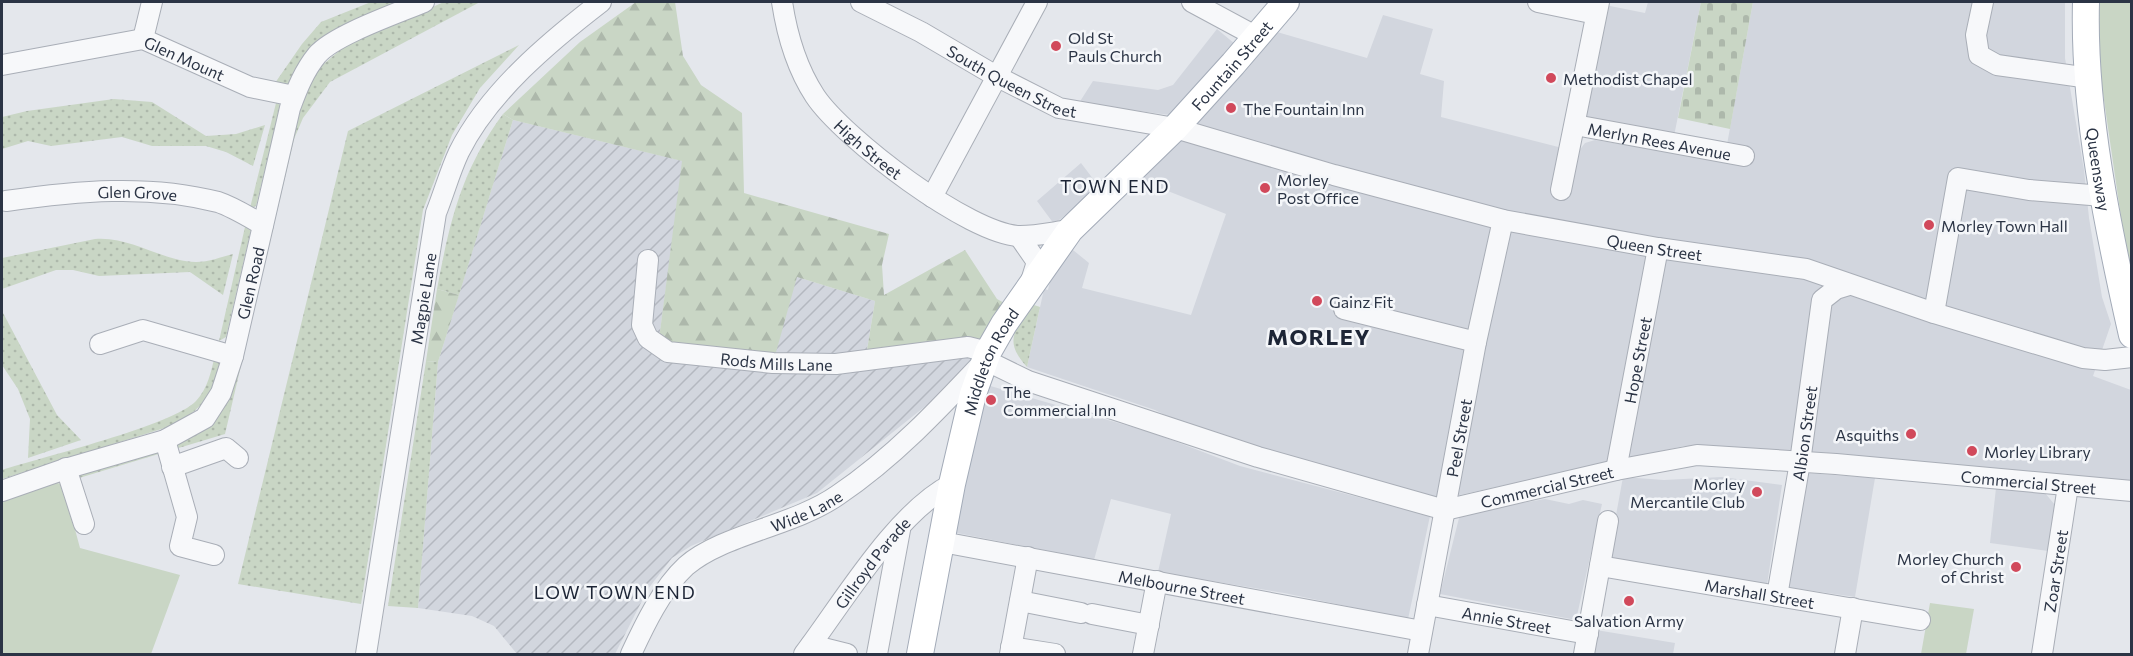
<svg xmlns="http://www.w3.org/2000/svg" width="2133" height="656" font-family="Commissioner,sans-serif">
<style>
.built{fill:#d2d6de}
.industrial{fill:url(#industrial-furrows)}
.grass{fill:url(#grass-dots)}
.forest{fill:url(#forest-firs)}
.cemetery{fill:url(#cemetery-stones)}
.green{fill:#c9d6c5}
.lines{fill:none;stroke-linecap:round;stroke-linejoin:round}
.minor-casing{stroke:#a9aeb7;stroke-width:22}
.major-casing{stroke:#a3abb8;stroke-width:28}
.minor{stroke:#f7f8fa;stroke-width:20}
.major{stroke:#fff;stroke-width:26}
.poi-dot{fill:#d1495b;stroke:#f4f6f9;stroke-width:2}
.labels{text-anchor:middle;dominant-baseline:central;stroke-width:5;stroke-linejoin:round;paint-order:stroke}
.poi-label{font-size:16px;fill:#2b3445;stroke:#f4f6f9;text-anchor:start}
.street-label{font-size:16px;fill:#2b3445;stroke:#f4f6f9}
.neighbourhood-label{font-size:18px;letter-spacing:1.5px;fill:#1d2536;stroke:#f4f6f9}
.district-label{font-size:22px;font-weight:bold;letter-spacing:1.5px;fill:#1d2536;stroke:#f4f6f9}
</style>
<defs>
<pattern id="industrial-furrows" width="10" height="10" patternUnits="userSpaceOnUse" patternTransform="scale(1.5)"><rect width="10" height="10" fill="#d2d6de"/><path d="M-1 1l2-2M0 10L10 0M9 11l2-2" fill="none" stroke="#b4b8c0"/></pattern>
<pattern id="grass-dots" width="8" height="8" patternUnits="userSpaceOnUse" patternTransform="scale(1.5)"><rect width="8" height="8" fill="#c9d6c5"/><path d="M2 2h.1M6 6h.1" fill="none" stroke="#adb8ab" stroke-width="1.8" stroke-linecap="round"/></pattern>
<pattern id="forest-firs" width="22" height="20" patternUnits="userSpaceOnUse" patternTransform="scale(1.5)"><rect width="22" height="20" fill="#c9d6c5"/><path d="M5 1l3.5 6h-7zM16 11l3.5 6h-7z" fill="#adb8ab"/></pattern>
<pattern id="cemetery-stones" width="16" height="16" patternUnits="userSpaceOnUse" patternTransform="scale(1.5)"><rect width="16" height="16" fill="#c9d6c5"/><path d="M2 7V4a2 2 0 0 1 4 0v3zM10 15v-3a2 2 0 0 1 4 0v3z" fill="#adb8ab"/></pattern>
</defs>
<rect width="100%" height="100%" fill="#e4e7ec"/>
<!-- built -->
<path class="built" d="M1648 2H1701L1674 136 1583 120 1605 5 1645 13Z
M1753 2H2065V58L2084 170 2089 218 2102 297 2111 324 2093 376 2131 390V483L1818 452H1752L1684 446 1432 501 1195 430 1155 410 1027 367 1044 289 1048 290 1052 272 1073 250 1089 263 1082 288 1191 315 1226 214 1140 180 1277 32 1367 58 1383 15 1433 29 1420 74 1444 81 1441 117 1578 152 1585 143 1595 140 1724 161Z
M1217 29 1235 44 1177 116 1079 103 1093 81 1158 90 1173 85Z
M1081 163 1100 188 1054 224 1037 201Z
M987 385 1153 433 1240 466 1430 516 1408 619 1284 593 1158 572 1171 514 1111 499 1094 560 952 532Z
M1806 473 1875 478 1855 597 1787 587Z
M1623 477 1664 480 1722 477 1782 485 1767 585 1608 559Z
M1996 488 2045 493 2055 505 2048 551 1990 543Z
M1545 499 1569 504 1583 500 1602 504 1576 620 1440 594 1460 514Z
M1596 630 1675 643 1673 654H1592Z"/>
<!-- industrial -->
<path class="industrial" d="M513 120 683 161 658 347 797 277 875 301 866 355 987 340 943 392 817 493 691 546 672 558 648 589 615 654H517L494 626 472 616 418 608 438 362Z"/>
<!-- grass -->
<path class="grass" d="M371 2H403L288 87 275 83 302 44 321 22Z
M444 2H480L330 82 303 118 294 139 225 434 79 478 77 472 211 421 299 100 319 68 346 45Z
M519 45 480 88 452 135 423 210 361 604 238 584 348 131Z
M114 99 152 102 206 136 236 134 265 125 253 166 226 152 206 146H152L122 137 51 146 28 141 2 149V117L27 111Z
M276 103 281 105 256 206 250 208Z
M503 114 513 120 459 295 437 289C450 221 461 171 503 114Z
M245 227 251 230 226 337 219 341Z
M95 239C131 236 161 261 196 262 209 262 221 257 233 254L223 295 190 272 99 276 73 270H56L2 289V258Z
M1031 304 1040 307 1027 367C1003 341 1015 330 1031 304Z
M2 311 57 415 81 440 28 458 30 419 18 389 2 365Z
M215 355 221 365C211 398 201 410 171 426L2 479V470C39 458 174 425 196 401 208 388 211 372 215 355Z
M426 361 438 362 418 608 388 606Z"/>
<!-- forest -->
<path class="forest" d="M636 2H675L683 56 701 85 742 113 744 193 889 234 882 265 884 295 965 250 997 299 1008 305 987 340 866 356 875 301 797 277 773 363 658 347 682 161 513 120 503 114 580 42Z
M437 289 459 295 438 362 426 361Z"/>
<!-- cemetery -->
<path class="cemetery" d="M1701 2H1753L1730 129 1678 118Z"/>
<!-- green -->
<path class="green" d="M2097 2H2131V286L2097 52Z
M55 482 63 485 80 548 180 575 151 654H2V501Z
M1930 603 1974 609 1966 654H1921Z"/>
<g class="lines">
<defs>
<g id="minor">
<path id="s1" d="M782 2C787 35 796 67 815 96 843 138 970 235 1020 236 1037 236 1054 232 1070 230"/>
<path id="s2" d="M861 2 921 32 996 76 1059 108 1175 128 1334 175 1503 220 1658 248 1806 269 1934 313 2083 358 2105 360 2132 357"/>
<path d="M1192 2 1257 37"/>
<path d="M1538 2 1596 14"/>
<path d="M1983 2 1976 35 1979 55 1997 65 2089 78"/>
<path d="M143 39 152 2"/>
<path id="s3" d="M2 65 143 39 250 87 294 96"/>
<path id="s4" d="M1575 125 1744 156"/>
<path d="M1561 190 1599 2"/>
<path d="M932 197 1037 2"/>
<path id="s5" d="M6 201C76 191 148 184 218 202 233 207 249 217 263 225"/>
<path d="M1019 236 1037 262 1031 281"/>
<path id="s6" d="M648 260 642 325 648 338 668 352 773 363 836 364 968 347 988 352"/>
<path d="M1344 309 1476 342"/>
<path d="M1934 313 1958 178 2029 190 2103 196"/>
<path d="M100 344 143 330 233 356"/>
<path d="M165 440 187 517 180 546 214 555"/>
<path d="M172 467 226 448 238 458"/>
<path d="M66 468 84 524"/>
<path id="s7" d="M1616 470 1658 248"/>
<path id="s8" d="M2 491 65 469 165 440 205 418 221 393 233 356 290 108C297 89 304 71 317 55 334 35 398 13 424 2"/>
<path id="s9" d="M942 542 1422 631"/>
<path id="s10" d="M1600 566 1920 620"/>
<path id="s11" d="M1777 596 1800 462 1822 300 1836 289 1849 285"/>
<path d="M1020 601 1081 613"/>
<path id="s12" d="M1427 605 1588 634"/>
<path d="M1092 614 1149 625"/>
<path d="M811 645 847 654"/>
<path d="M1011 647 1055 654"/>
<path id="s13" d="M366 654 436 213C444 193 450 171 459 152 489 92 549 42 601 2"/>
<path id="s14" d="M631 654C644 626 662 588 686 566 723 534 794 526 838 495 893 458 939 409 985 360L1028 381 1258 457 1445 510 1616 470 1697 455 1836 464 2132 491"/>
<path id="s15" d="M804 654C842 604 896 512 952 484"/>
<path d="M877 654 900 530"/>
<path d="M1010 654 1028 557"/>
<path d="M1143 654 1157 581"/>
<path id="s16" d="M1418 654 1476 342 1503 220"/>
<path d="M1584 654 1608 521"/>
<path d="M1845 654 1853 608"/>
<path id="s17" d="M2042 654 2068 486"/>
</g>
<g id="major">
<path id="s18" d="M2086 2C2083 111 2108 229 2132 335"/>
<path id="s19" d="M920 654 952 484 973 394 988 352 1004 324 1070 230 1175 128 1233 64 1286 2"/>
</g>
</defs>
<!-- minor casing -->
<use href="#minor" class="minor-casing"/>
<!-- major casing -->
<use href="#major" class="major-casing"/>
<!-- minor -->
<use href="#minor" class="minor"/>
<!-- major -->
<use href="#major" class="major"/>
</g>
<!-- markers -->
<g class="poi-dot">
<circle cx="1056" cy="46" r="6"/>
<circle cx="1551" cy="78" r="6"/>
<circle cx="1231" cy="108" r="6"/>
<circle cx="1265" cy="188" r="6"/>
<circle cx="1929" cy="225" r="6"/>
<circle cx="1317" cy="301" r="6"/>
<circle cx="991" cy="400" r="6"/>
<circle cx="1911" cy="434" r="6"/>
<circle cx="1972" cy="451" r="6"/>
<circle cx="1757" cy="492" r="6"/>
<circle cx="2016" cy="567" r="6"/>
<circle cx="1629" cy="601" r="6"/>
</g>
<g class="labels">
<!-- poi labels -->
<g class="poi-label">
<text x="1068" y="37">Old St<tspan x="1068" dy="18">Pauls Church</tspan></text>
<text x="1563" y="78">Methodist Chapel</text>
<text x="1243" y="108">The Fountain Inn</text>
<text x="1277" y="179">Morley<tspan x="1277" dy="18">Post Office</tspan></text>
<text x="1941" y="225">Morley Town Hall</text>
<text x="1329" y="301">Gainz Fit</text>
<text x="1003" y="391">The<tspan x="1003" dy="18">Commercial Inn</tspan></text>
<text x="1899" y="434" text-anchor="end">Asquiths</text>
<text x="1984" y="451">Morley Library</text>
<text x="1745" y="483" text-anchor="end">Morley<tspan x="1745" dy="18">Mercantile Club</tspan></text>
<text x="2004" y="558" text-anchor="end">Morley Church<tspan x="2004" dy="18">of Christ</tspan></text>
<text x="1629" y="620" text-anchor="middle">Salvation Army</text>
</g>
<!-- street labels -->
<g class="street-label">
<text stroke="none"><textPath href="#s3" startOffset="189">Glen Mount</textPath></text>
<text stroke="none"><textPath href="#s19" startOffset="688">Fountain Street</textPath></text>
<text stroke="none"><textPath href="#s2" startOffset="171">South Queen Street</textPath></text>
<text stroke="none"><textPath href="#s4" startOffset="86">Merlyn Rees Avenue</textPath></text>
<text stroke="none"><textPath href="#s1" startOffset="176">High Street</textPath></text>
<text stroke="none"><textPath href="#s18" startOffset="168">Queensway</textPath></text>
<text stroke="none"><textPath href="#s5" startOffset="132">Glen Grove</textPath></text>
<text stroke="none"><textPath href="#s2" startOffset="837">Queen Street</textPath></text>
<text stroke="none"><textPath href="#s8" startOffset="360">Glen Road</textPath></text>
<text stroke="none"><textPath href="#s13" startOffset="360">Magpie Lane</textPath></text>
<text stroke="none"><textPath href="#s7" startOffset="112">Hope Street</textPath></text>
<text stroke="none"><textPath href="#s6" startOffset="213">Rods Mills Lane</textPath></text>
<text stroke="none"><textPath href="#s19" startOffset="302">Middleton Road</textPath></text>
<text stroke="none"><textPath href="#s11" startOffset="165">Albion Street</textPath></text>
<text stroke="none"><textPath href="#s16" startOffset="220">Peel Street</textPath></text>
<text stroke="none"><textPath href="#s14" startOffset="1548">Commercial Street</textPath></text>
<text stroke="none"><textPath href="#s14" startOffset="1062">Commercial Street</textPath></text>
<text stroke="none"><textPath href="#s14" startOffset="237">Wide Lane</textPath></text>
<text stroke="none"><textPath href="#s15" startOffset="114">Gillroyd Parade</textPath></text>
<text stroke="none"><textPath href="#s17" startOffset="84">Zoar Street</textPath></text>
<text stroke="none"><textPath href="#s9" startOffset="244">Melbourne Street</textPath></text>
<text stroke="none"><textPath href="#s10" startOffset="162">Marshall Street</textPath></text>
<text stroke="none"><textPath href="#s12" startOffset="81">Annie Street</textPath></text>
</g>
<!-- neighbourhood labels -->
<g class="neighbourhood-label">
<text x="1115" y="186">TOWN END</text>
<text x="615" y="592">LOW TOWN END</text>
</g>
<!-- district labels -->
<g class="district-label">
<text x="1319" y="336">MORLEY</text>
</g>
</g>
<!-- border -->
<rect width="2133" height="656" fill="none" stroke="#2b3445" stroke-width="6"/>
</svg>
